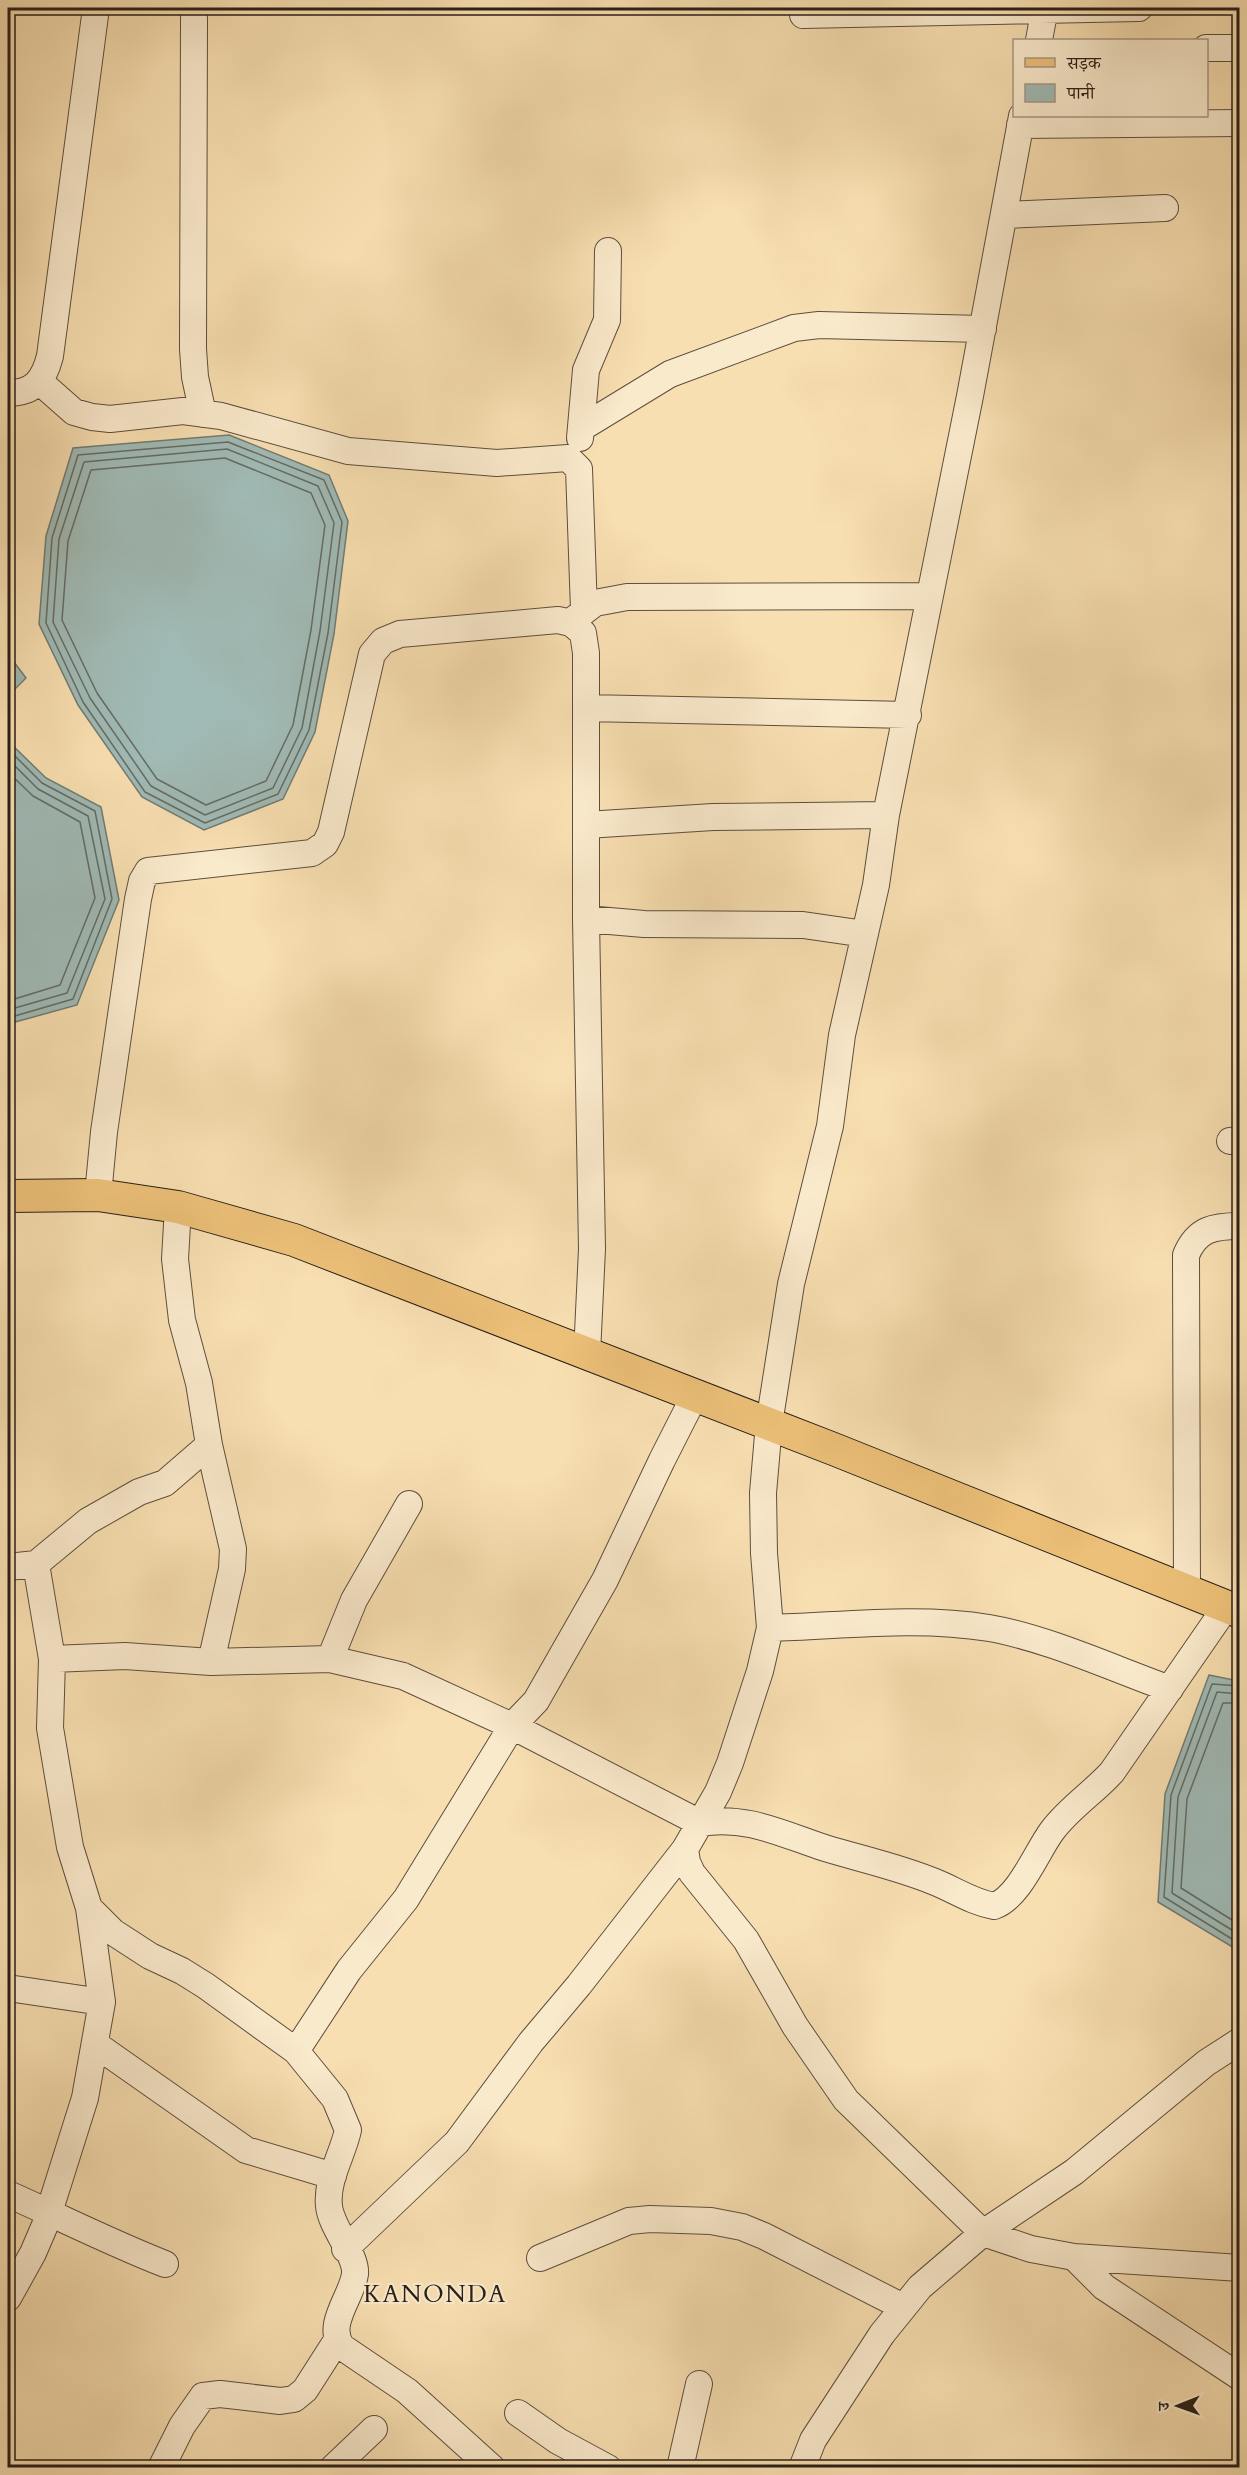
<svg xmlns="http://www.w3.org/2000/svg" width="1247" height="2475" font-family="Cardo,'Noto Serif Devanagari',serif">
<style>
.water{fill:#a0bab5;stroke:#707c76;stroke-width:1.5}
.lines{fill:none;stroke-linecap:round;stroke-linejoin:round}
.shore{stroke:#646c66;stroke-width:1.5}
.minor-casing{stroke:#5d4e3e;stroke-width:28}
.major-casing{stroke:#291e17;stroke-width:34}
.minor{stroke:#faeacc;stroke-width:26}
.major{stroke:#ecc078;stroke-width:32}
.labels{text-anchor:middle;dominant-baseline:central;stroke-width:4.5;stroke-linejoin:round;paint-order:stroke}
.quarter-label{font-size:24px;letter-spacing:1.5px;fill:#291e17;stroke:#faeacc}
</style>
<rect width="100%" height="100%" fill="#f8dfb1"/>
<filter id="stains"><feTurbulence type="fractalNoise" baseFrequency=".00333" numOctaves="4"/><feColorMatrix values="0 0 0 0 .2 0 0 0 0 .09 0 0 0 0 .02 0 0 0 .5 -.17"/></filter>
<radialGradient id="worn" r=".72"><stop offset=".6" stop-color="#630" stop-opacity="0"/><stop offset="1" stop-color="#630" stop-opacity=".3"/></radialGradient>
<!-- water -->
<path class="water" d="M229 435 329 475 348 521 334 634 315 732 283 799 204 830 142 797 78 705 39 624 46 536 73 448Z
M8 654 26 678 8 696Z
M8 737V741L46 778 101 807 119 900 77 1005 8 1024Z
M1209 1675 1239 1681V1951L1158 1902 1165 1794Z"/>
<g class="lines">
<!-- shore -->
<path class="shore" d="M228 442 324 480 342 522 328 633 309 730 278 794 205 823 145 792 83 702 46 623 52 538 78 455Z
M227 449 318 486 334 523 320 631 302 728 273 788 205 815 151 786 90 698 53 622 59 539 84 462Z
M225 458 311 493 325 525 311 630 293 725 266 781 206 805 157 779 97 693 62 620 68 541 91 470Z
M8 749 42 783 95 811 112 899 73 999 8 1018
M8 759 38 789 88 816 105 899 67 993 8 1010
M8 772 33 796 80 822 95 898 60 985 8 1001
M1240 1686 1212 1684 1171 1795 1164 1897 1240 1944
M1240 1694 1217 1692 1178 1797 1172 1893 1240 1935
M1240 1703H1223L1187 1799 1181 1888 1240 1925"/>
<defs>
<path id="minor" d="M803 15 1139 8
M194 18 193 349 195 377 203 414
M1039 40 1045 8
M1206 48H1240
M1022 116 970 396 886 815 876 885 842 1035 830 1126 791 1284 769 1424 763 1493 764 1553 770 1628 760 1671 730 1763 718 1792 685 1849 687 1862 692 1873 746 1940 795 2026 846 2100 983 2233 1031 2249 1074 2257 1240 2268
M1020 125 1240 123
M1004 215 1165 208
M40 382 74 412 92 417 110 419 183 411 221 416 348 451 497 463 568 458 579 469 584 610
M8 393C34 393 44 380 50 356L96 8
M583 427 670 374 794 328 819 325 983 329
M580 438 586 370 607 320 608 251
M573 620 595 603 627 597 929 596
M586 708 908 715
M586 825 713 817 886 815
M586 919 644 924 803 925 865 934
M1230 1141 1240 1140
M98 1195 104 1132 138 899 142 881 148 871 312 853 325 844 331 832 372 654 383 641 400 634 558 620 571 623 583 633 586 653V919L592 1249 587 1354
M178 1207 175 1259 182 1320 199 1383 209 1445 233 1549 232 1569 211 1662
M36 1564 52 1659 50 1728 70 1847 89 1908 113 1932 150 1956 182 1971 206 1986 296 2051 335 2099 348 2130C343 2154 326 2180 329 2206 331 2228 357 2255 355 2274 352 2297 325 2325 342 2347L407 2391 492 2468
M8 1567 36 1564 88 1521 139 1492 165 1483 209 1445
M1187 1590 1186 1255C1197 1229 1213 1226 1240 1226
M770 1628C842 1626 917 1616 989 1628 1047 1638 1114 1669 1170 1689
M52 1659 125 1656 211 1662 330 1659 403 1676 512 1726 700 1823C746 1815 782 1834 825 1848 861 1859 899 1867 935 1882 955 1890 972 1902 994 1906 1019 1898 1037 1851 1052 1831 1069 1808 1093 1793 1112 1772L1226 1607
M330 1659 354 1600 409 1504
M8 1988 102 2002
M95 2044 246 2150 333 2176
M296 2051 349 1970 406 1899 512 1726 536 1701 605 1580 662 1460 695 1395
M8 2194C60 2217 111 2243 165 2264
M345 2249 457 2142 531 2042 579 1985 685 1849
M1074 2257 1104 2287 1240 2377
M540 2258 629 2221 650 2219 711 2221 742 2227 764 2236 903 2307
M8 2298 33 2253 45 2225 85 2098 102 2002 89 1908
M518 2413 558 2441 608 2468
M161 2468 182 2426 203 2396 220 2394 280 2401 294 2399 305 2390 337 2340
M333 2468 374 2429
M680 2468 699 2384
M802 2468 813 2440 882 2334 920 2287 983 2233 1074 2172 1206 2063 1240 2041"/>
<path id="major" d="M8 1196 98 1195 178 1207 294 1240 836 1450 1240 1612"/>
</defs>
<!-- minor casing -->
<use href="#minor" class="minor-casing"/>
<!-- major casing -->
<use href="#major" class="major-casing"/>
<!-- minor -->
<use href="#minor" class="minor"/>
<!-- major -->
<use href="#major" class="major"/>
</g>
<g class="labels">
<!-- quarter labels -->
<g class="quarter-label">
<text x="435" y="2294">KANONDA</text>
</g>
</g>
<!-- margin -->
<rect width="1247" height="2475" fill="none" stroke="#f8dfb1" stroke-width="30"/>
<rect x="9" y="9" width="1229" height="2457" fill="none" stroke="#291e17" stroke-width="3"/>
<rect x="15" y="15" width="1217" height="2445" fill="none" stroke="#291e17" stroke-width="1.5"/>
<!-- legend -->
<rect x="1013" y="39" width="195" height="78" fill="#faeacc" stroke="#a69884" stroke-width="1.5"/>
<rect x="1025" y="58" width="30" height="9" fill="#ecc078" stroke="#a69884" stroke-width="1.5"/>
<text x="1067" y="69" font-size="18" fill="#291e17">सड़क</text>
<rect x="1025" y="84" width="30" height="18" fill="#a0bab5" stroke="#a69884" stroke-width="1.5"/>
<text x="1067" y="99" font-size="18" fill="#291e17">पानी</text>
<!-- north arrow -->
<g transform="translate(1178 2406) rotate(269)" stroke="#faeacc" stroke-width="4.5" paint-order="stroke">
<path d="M0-4.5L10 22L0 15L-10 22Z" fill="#291e17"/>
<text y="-9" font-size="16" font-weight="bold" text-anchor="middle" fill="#291e17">उ</text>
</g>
<rect width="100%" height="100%" filter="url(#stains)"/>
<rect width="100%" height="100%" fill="url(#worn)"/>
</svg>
